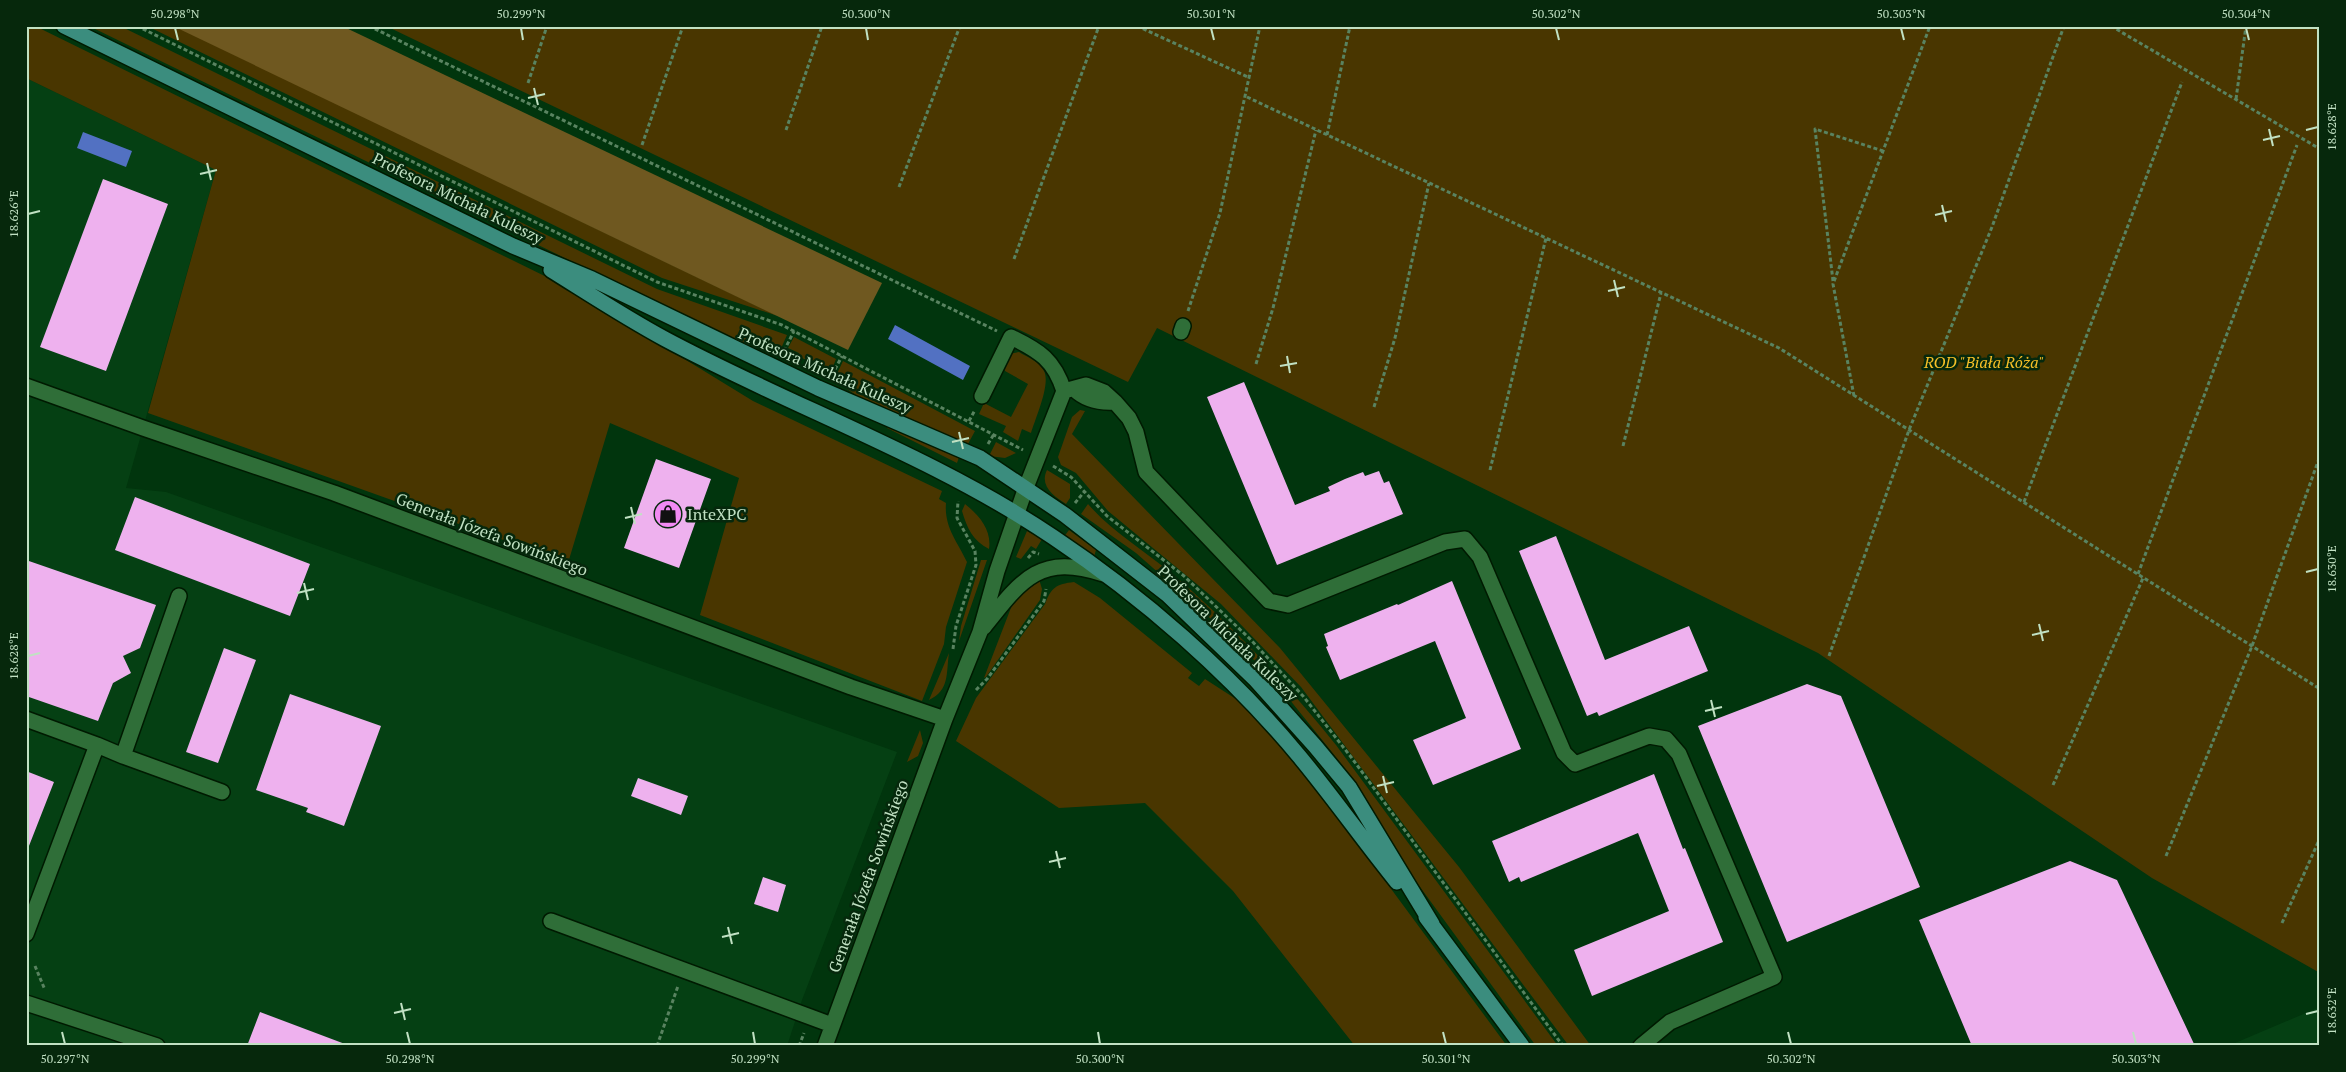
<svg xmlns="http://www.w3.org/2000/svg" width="2346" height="1072" font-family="'PT Serif',serif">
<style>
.built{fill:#054013}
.green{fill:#493600}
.forest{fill:#6f5820}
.water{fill:#5271c2}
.building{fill:#eeb1ee}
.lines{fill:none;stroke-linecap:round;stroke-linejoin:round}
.minor-casing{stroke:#001a01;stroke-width:18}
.major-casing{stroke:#001a01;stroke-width:18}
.path{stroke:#598360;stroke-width:3;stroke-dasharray:4 2.5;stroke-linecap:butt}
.minor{stroke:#2f6e38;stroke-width:15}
.major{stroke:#3b8d7e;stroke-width:15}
.ticks{fill:none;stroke:#c1e1c3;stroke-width:2}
.labels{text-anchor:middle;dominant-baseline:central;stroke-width:5;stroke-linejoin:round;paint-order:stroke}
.street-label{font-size:16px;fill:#c1e1c3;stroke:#06280c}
.park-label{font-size:16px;font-style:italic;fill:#f5bf27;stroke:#06280c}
.poi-label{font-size:16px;fill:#c1e1c3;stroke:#06280c;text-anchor:start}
.neatline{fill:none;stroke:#c1e1c3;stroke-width:2}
.ticks-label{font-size:12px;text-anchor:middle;fill:#c1e1c3}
</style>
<rect width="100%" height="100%" fill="#01350d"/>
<!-- built -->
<path class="built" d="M26 78 216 170 126 488 166 492 897 752 802 1000 787 1046H26Z
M2320 1007V1046H2228Z"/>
<!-- green -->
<path class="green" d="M26 26H35L567 287 753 401 942 491 939 499 946 503C944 527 957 541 967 562L946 627 944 644 922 701 700 615 739 478 610 423 568 563 148 413 216 170 26 78Z
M89 26H120L657 289 787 335 779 353 733 340Z
M147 26H175L778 316 662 278Z
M386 26H2320V973L2152 878 1818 653 1157 328 1128 382Z
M794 337 836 359 831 372 798 356 799 353 788 348Z
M1019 352C1027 357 1040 362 1044 371 1051 384 1035 419 1031 433L1022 429 1018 441 1003 432 1006 426 979 414 984 403 1011 417 1028 384 1005 371 1003 367 1009 354Z
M843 361 975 431 968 444 869 404 834 380Z
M1080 410 1085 411 1072 434 1280 648 1459 867 1591 1046H1569L1301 687 1221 604 1108 511 1076 473 1061 465 1058 457 1072 417Z
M888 425 959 457 957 463 887 428Z
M996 442 1016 453 1005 458 989 456Z
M1047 470 1070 484V498L1066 504C1054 496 1039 486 1047 470Z
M965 504C979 515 992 530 989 549 973 541 967 528 962 511Z
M1088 504C1113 533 1147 552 1176 577 1235 628 1287 684 1336 745L1558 1046H1536L1412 876 1356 782 1273 679 1228 634 1136 553 1081 514Z
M1069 530 1096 550 1094 557H1092L1063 538Z
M1027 531 1042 539 1036 549 1031 546 1021 559 1016 557Z
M981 560H987L959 641 961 626Z
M1039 579 1042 589 1040 600 986 677 984 678 1012 605 1019 594Z
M1074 582 1100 598 1192 673 1188 678 1199 686 1205 679 1239 701 1279 743 1341 821 1507 1046H1355L1233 891 1145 803 1059 808 956 741 976 698 1045 604C1051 588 1056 584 1074 582Z
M949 653C946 673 950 690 929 700Z
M920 730 923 743 918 756 907 762Z"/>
<!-- forest -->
<path class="forest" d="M173 26H342L882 283 848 350Z"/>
<!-- water -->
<path class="water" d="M83 132 132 151 126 167 77 148Z
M895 325 970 366 963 380 888 339Z"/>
<!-- building -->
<path class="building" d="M103 179 168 204 106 371 40 347Z
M1244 382 1295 505 1330 491 1328 487 1345 479 1363 472 1365 476 1379 471 1384 483 1389 481 1403 514 1277 565 1207 397Z
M656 459 711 479 679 568 624 548Z
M135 497 310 564 290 616 115 550Z
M1556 536 1605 660 1689 626 1708 671 1599 716 1597 712 1587 716 1519 551Z
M26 560 156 605 140 648 123 656 131 673 113 683 98 721 26 696Z
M1452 581 1521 749 1433 785 1413 740 1466 718 1435 641 1340 680 1326 647 1328 646 1324 634 1397 604 1398 605Z
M224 648 256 660 218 763 186 752Z
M1807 684 1841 696 1920 887 1787 942 1698 726Z
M290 694 381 726 344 826 306 812 308 808 256 790Z
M26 771 54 782 27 851H26Z
M1654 774 1683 849 1685 848 1723 942 1592 996 1574 950 1669 911 1638 833 1521 882 1519 877 1509 882 1492 841Z
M638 778 688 796 681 815 631 796Z
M2070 861 2117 880 2195 1046H1972L1919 920Z
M763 877 786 885 778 912 754 904Z
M260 1012 345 1044 344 1046H247Z"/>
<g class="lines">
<defs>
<path id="minor" d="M1181 332 1183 326
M26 386 143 428 334 493 851 687 945 719
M1074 389C1085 400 1099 403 1115 402
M1064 391 1086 385 1104 392 1115 402 1129 418 1136 432 1146 472 1269 601 1288 605 1445 542 1465 539 1480 557 1564 753 1575 764 1649 736 1666 739 1679 754 1774 977 1670 1022 1641 1046
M984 627C1021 580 1040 553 1103 574
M26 719 97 745 26 934
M97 745 123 756 179 596
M123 756 222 792
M551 921 832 1025
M26 1003 157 1046
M825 1046 945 719 980 632 997 571 1025 490 1064 391C1054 360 1040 351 1011 337L982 396"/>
<path id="major" d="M64 26 513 246 592 279 818 388 980 458 1065 515 1168 595 1255 679 1315 746 1349 787 1432 924
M551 270C588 293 626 318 665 339 792 407 933 456 1053 537 1143 597 1230 673 1299 756 1333 797 1363 840 1397 882
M1426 917 1522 1046"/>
</defs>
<!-- minor casing -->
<use href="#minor" class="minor-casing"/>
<!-- major casing -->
<use href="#major" class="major-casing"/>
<!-- path -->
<path class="path" d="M137 26 657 282 782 325 1023 450
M369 26 997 331
M1137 26 1250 78
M2111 26 2320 149
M528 83 547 26
M1247 97 1779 348 2320 689
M2236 99 2246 26
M786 130 822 26
M1327 135 1350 26
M642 145 683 26
M899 187 960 26
M1014 259 1099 26
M1833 281 1815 129 1883 151
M1188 311 1220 213 1260 26
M784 351 794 331
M1256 364 1273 308 1316 130
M832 375 842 356
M1854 396 1833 284 1930 26
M1374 407 1395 338 1429 183
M969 421 975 410
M988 444 994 434
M1623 446 1661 293
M1053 466 1071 477 1107 516 1184 576 1251 640 1303 696 1351 757 1563 1046
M1490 470 1546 238
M2024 502 2182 82
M1075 503 1084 492
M1028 558 1033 552 1039 554
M2138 574 2297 145
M953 649 956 626 976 565 975 551 957 518 958 501
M1829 656 1909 430 1992 227 2064 26
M976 690 987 679 1044 601 1046 589
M2053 785 2143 578
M2166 856 2252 646 2320 456
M2282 923 2320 838
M35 966 45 990
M657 1046 678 986
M799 1046 804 1033"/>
<!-- minor -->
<use href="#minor" class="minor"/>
<!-- major -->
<use href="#major" class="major"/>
</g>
<!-- ticks -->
<path class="ticks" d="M175 28 178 40M521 28 523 40M866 28 868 40M1211 28 1214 40M1556 28 1559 40M1901 28 1904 40M2246 28 2249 40M534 88 538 105M528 98 545 94M2269 129 2273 146M2306 130 2318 127M2263 140 2280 136M207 163 211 180M200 174 217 170M1942 205 1946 222M28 214 40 211M1935 215 1952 211M1614 280 1618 297M1608 291 1625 287M1287 356 1290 373M1280 366 1297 363M959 432 963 449M952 442 969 438M631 507 635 524M625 518 642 514M2306 572 2318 569M304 583 308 600M297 593 314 589M2039 624 2043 641M2032 635 2049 631M28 656 40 653M1711 700 1715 717M1705 711 1722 707M1383 776 1387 793M1377 786 1394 782M1056 851 1060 868M1049 862 1066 858M728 927 732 944M722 937 739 933M401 1003 405 1020M394 1013 411 1009M2306 1014 2318 1011M62 1032 65 1044M407 1032 410 1044M753 1032 755 1044M1098 1032 1100 1044M1443 1032 1446 1044M1788 1032 1791 1044M2133 1032 2136 1044"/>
<!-- icons -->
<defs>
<symbol id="shop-disc" viewBox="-11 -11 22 22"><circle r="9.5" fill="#f28af3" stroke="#06280c"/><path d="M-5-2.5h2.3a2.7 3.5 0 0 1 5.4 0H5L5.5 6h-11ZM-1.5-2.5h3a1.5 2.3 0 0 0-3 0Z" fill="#111"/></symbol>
</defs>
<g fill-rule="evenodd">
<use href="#shop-disc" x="652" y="498" width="32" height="32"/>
</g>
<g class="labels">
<!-- street labels -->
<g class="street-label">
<text transform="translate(458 198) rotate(26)">Profesora Michała Kuleszy</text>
<text transform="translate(825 370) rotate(24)">Profesora Michała Kuleszy</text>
<text transform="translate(492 534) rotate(21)">Generała Józefa Sowińskiego</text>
<text transform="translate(1228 633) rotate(44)">Profesora Michała Kuleszy</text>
<text transform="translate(868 876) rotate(-70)">Generała Józefa Sowińskiego</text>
</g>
<!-- park labels -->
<g class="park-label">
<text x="1984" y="362">ROD "Biała Róża"</text>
</g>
<!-- poi labels -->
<g class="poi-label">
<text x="687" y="514">InteXPC</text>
</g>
</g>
<!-- border -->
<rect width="2346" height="1072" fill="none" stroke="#06280c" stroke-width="55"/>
<rect x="28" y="28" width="2290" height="1016" class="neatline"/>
<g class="ticks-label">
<text x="175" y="18">50.298°N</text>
<text x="521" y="18">50.299°N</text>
<text x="866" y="18">50.300°N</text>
<text x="1211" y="18">50.301°N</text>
<text x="1556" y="18">50.302°N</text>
<text x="1901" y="18">50.303°N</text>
<text x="2246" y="18">50.304°N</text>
<text transform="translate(2332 127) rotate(-90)" y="4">18.628°E</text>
<text transform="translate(14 214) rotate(-90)" y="4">18.626°E</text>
<text transform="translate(2332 569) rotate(-90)" y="4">18.630°E</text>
<text transform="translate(14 656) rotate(-90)" y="4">18.628°E</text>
<text transform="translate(2332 1011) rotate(-90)" y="4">18.632°E</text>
<text x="65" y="1063">50.297°N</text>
<text x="410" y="1063">50.298°N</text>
<text x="755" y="1063">50.299°N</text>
<text x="1100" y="1063">50.300°N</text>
<text x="1446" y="1063">50.301°N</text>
<text x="1791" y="1063">50.302°N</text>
<text x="2136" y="1063">50.303°N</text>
</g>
</svg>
